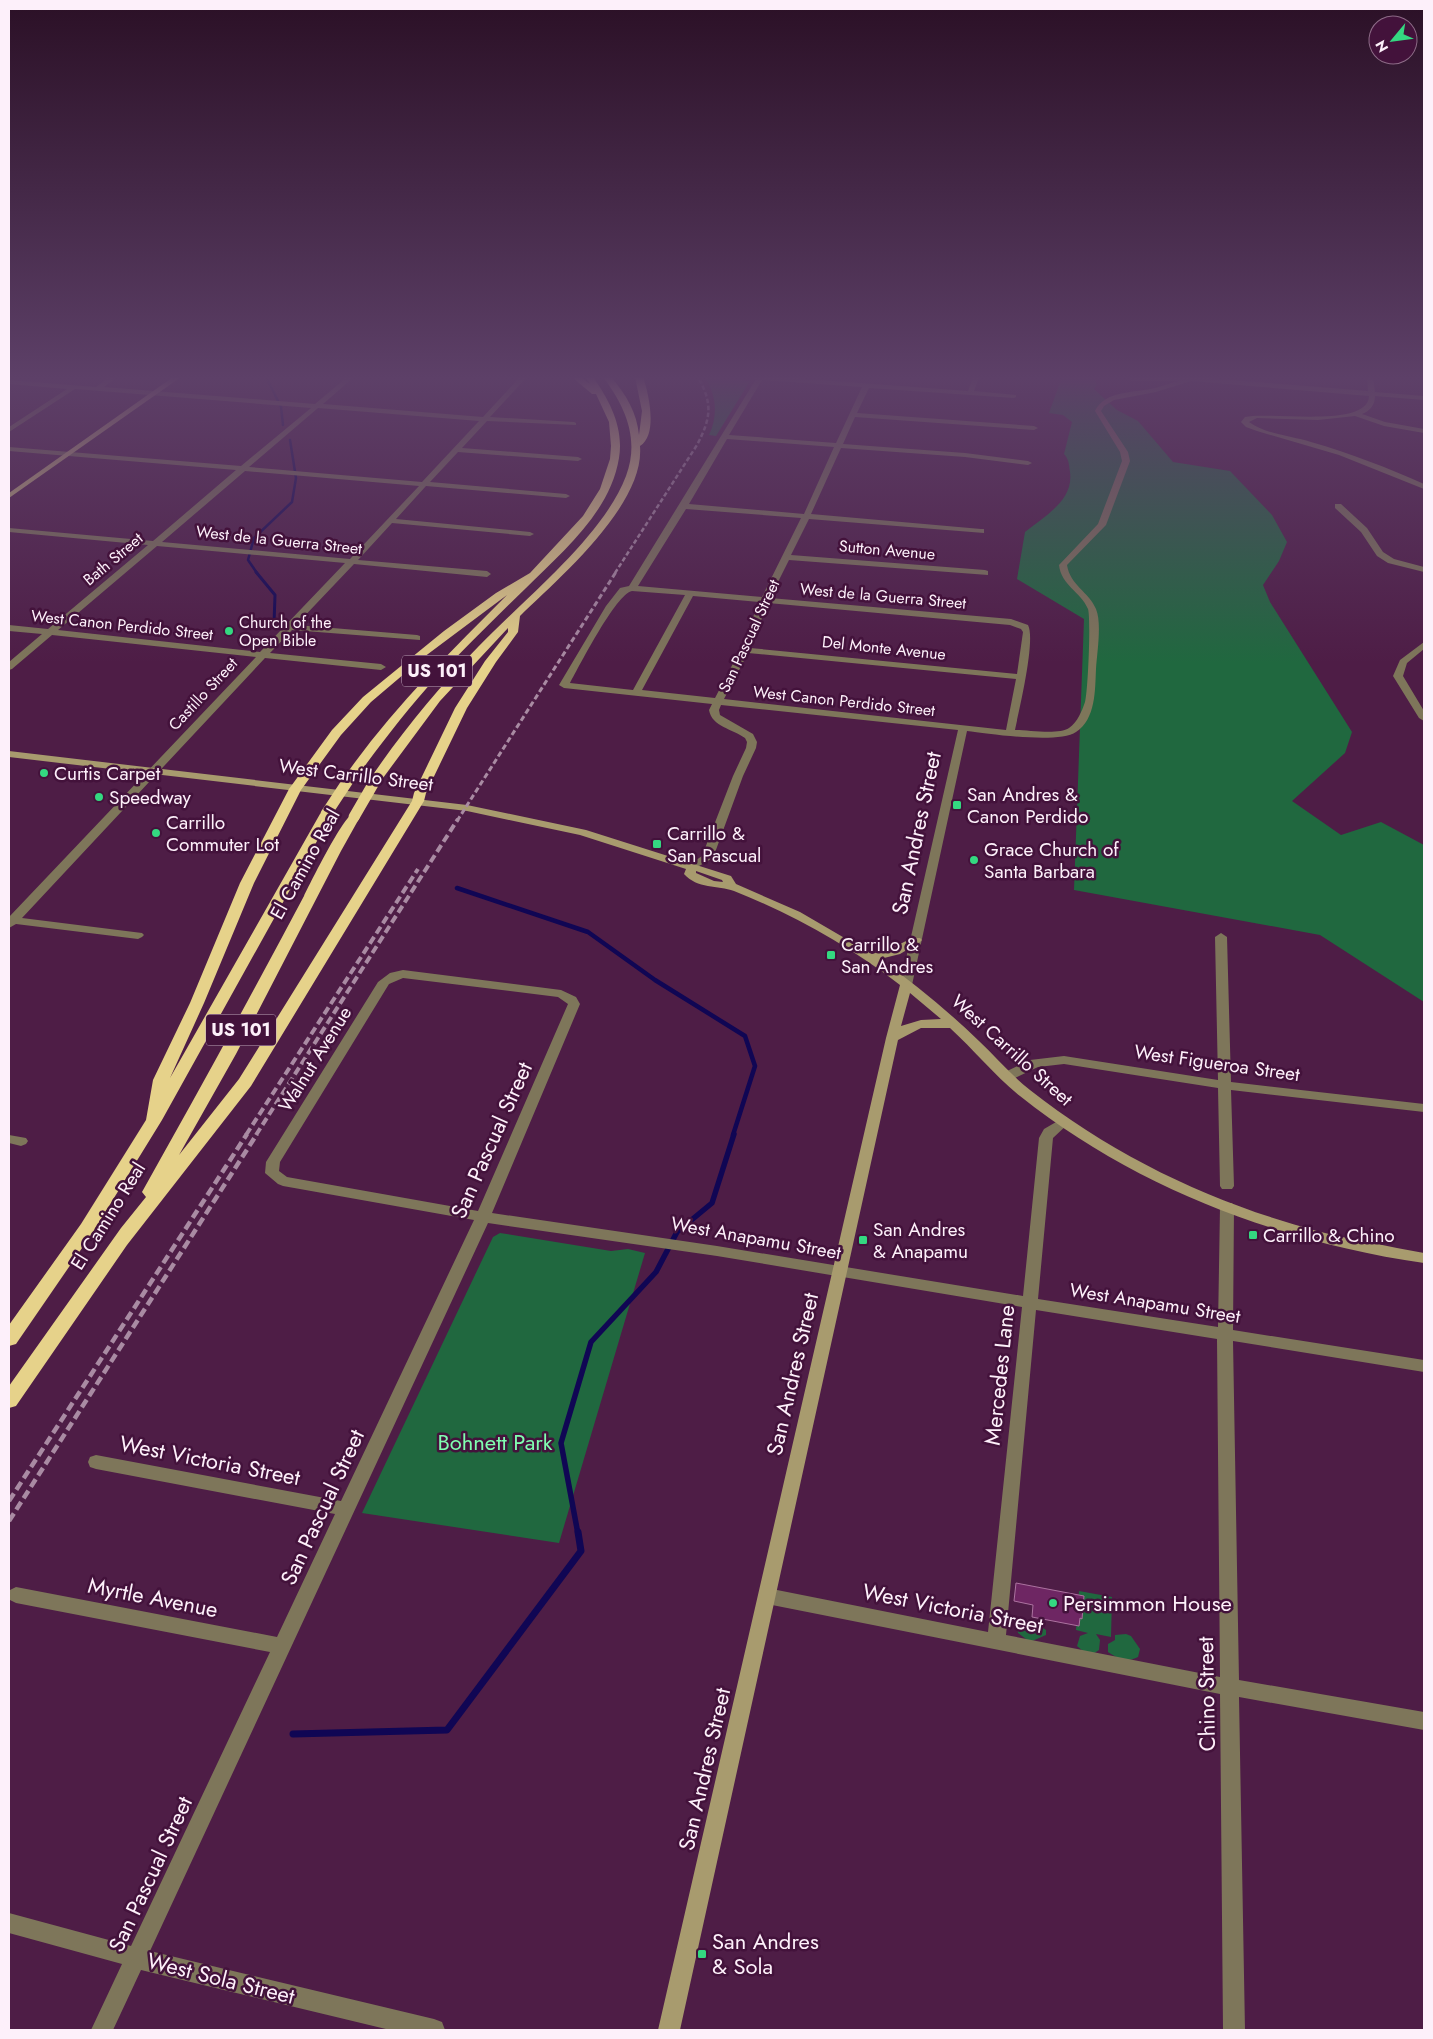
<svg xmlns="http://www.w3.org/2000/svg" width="1433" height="2039" font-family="Jost,sans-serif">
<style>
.green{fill:#20683f}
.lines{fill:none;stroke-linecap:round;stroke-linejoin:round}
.stream-far4{stroke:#100654;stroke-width:2.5}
.stream-far3{stroke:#100654;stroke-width:3}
.stream-far2{stroke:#100654;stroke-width:4.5}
.stream-far1{stroke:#100654;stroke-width:5.5}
.stream{stroke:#100654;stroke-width:7}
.building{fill:#6e2663;stroke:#ac73a0}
.street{fill:#7e765a;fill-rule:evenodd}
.secondary{fill:#a89b6e;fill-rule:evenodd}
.primary{fill:#c8b87d;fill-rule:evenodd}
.highway{fill:#e6d28a;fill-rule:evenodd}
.rail-far3{stroke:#a98ba3;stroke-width:2.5;stroke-dasharray:4.5 2.5;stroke-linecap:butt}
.rail-far2{stroke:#a98ba3;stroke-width:3;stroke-dasharray:5.5 3;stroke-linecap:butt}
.rail-far1{stroke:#a98ba3;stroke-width:4;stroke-dasharray:8 4;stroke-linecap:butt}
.rail{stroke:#a98ba3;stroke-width:4.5;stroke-dasharray:9 4.5;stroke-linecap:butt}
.highway-bridge{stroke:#e6d28a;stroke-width:11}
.poi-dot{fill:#34d881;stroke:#43123b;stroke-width:2}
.labels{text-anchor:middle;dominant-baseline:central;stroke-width:5;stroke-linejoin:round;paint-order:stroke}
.far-street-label{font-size:16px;fill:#fdf0fa;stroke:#43123b}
.far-poi-label{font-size:16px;fill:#fdf0fa;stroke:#43123b;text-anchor:start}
.shield{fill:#43123b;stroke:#c5adc1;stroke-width:1}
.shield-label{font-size:18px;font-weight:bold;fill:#fdf0fa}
.poi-label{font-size:19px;fill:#fdf0fa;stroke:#43123b;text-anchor:start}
.street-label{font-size:19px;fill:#fdf0fa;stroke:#43123b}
.near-street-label{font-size:22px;fill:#fdf0fa;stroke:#43123b}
.near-park-label{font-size:22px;fill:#80feb0;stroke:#43123b}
.near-poi-label{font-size:22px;fill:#fdf0fa;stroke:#43123b;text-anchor:start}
</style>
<rect width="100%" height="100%" fill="#4e1d46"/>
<!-- green -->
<path class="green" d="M704 377 750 381 716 436 709 435C718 416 717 394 704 377Z
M1062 377H1095L1097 385 1094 389 1117 410 1138 421 1173 462 1230 471 1272 515 1287 542 1279 561 1263 585 1270 602 1352 732 1345 753 1292 801 1341 835 1381 822 1424 845V1002L1320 935 1074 890 1084 619 1017 579 1025 532C1045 516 1074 500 1070 472 1069 465 1069 459 1064 454L1072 422 1063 415 1049 413Z
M500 1233 611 1251 628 1249 645 1253 559 1543 362 1513 493 1237Z
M1079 1591 1112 1597 1111 1637 1096 1634 1100 1640 1099 1650 1093 1654 1083 1651 1077 1646 1080 1636 1088 1633 1076 1630Z
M1031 1620 1046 1630V1635L1030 1642 1018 1633 1017 1626 1025 1625V1622Z
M1126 1634 1131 1636 1140 1649 1138 1657C1126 1663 1119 1659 1108 1652V1644L1115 1640V1635Z"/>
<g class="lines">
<!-- stream-far4 -->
<path class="stream-far4" d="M266 377 281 407 283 425
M257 573 248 560 254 538 292 502 296 478 290 440"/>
<!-- stream-far3 -->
<path class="stream-far3" d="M256 572 275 595 274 624"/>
<!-- stream-far2 -->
<path class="stream-far2" d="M457 888 588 932 655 980 745 1036 755 1066 733 1135"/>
<!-- stream-far1 -->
<path class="stream-far1" d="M578 1534 561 1443 591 1342 656 1272 677 1232 712 1203 734 1134"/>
<!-- stream -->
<path class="stream" d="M293 1734 447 1730 581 1551 578 1532"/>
</g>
<!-- building -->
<path class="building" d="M1016 1583 1084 1596 1082 1619 1080 1618 1079 1626 1032 1617 1033 1605 1014 1601Z"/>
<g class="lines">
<!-- street -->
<path class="street" d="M109 377H117L104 387 315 404 347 377H354L323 404 483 417 520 377H527L490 417 574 422 576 423V425L487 421 462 448 578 457 582 459 578 461 458 452 430 482 566 494 570 496 566 498 426 486 396 519 530 532 534 534 530 536 392 523 358 560 487 571 491 574 487 577 354 564 296 625 417 635 420 636V640L292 630 270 653 381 664 386 667 381 670 265 658 22 918 142 933 144 935 142 937 138 939 16 924 9 928V917L256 657 52 635 12 669 9 670V662L42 634 9 631V625L48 629 148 545 9 532V528L153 541 236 470 9 451V447L241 466 311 408 75 389 9 432V427L67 389 9 384V380L96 387ZM318 408 479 421 422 482 249 467ZM245 471 419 486 350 559 162 542ZM157 546 345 563 260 652 58 630Z
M746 377H780L968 391 973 377H979L974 391 1016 395V397L1014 398 869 388 857 413 1034 426 1038 428 1034 430 855 417 843 444 965 453 1028 461 1032 463 1028 465 965 457 841 448 811 514 981 529H984V533L809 519 791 555 985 570 988 571V575L789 560 770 598 1011 619 1028 625C1036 640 1019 710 1015 730 1028 730 1059 735 1069 728 1077 723 1082 711 1085 702 1088 692 1091 618 1088 609 1081 592 1061 585 1059 565L1098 524 1122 461 1120 452 1095 411C1105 390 1135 393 1155 388 1163 386 1170 383 1178 381H1132L1130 380V378L1194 377 1368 391 1367 377H1373L1375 392 1424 396V400L1375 396C1375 405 1370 411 1362 414L1385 422 1424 429V433L1384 426 1355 416 1318 420 1257 418 1249 422C1265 434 1292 436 1311 442 1350 453 1388 468 1424 484V489L1339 455 1257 431 1246 427 1241 422 1245 417C1268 411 1368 429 1369 396L1191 381 1156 392 1114 400 1104 406 1101 411 1128 452 1130 461 1106 525 1067 565C1070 585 1089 592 1096 609 1102 623 1097 653 1096 669 1095 690 1096 719 1076 732 1059 744 990 734 967 731L912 985 906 989 900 985 958 730 721 705 719 710 720 715 753 734 757 742 756 748 743 776 713 858 692 870 686 867 702 856 733 776 746 748 747 742 745 738C733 729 712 727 709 710L712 704 564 688 559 685 606 606 620 588 629 586 756 379ZM762 380 862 387 836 443 729 435ZM727 439 834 447 804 514 689 504ZM686 509 801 518 762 597 638 586ZM632 591 685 595 633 690 570 683C580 665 616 594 632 591ZM693 596 759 602 740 650 715 698 642 690ZM768 603 1010 625 1021 629 1023 632 1017 674 750 648ZM748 653 1016 679 1006 730 724 699Z
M1335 504H1341L1367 528 1383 552 1394 559 1424 567V572L1388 563 1377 556 1361 532 1335 508Z
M1424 642V649L1407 663 1403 676 1424 711V721L1419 718 1393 676 1400 660Z
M1221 933 1227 937 1231 1082 1424 1104V1112L1231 1090 1234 1186 1232 1189H1222L1220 1186 1218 1088 1064 1064 1038 1067 1013 1079H1003L1001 1076 1003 1073 1030 1060 1064 1056 1218 1080 1215 937Z
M403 970 561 990 576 997 580 1004 492 1213 717 1246 1023 1296 1039 1138 1044 1129 1063 1118 1068 1119 1070 1122 1053 1138 1038 1299 1218 1327 1220 1207 1222 1203H1232L1234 1207 1233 1330 1424 1360V1372L1233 1341 1239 1680 1424 1712V1730L1239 1697 1245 2030H1223L1220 1694 767 1604 761 1601 758 1596 761 1591 767 1588 988 1632 1022 1307 717 1256 488 1223 150 1951 434 2019 442 2022 445 2030H390L141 1970 113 2030H91L122 1964 9 1933V1913L131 1946 270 1652 16 1603 10 1600V1590L16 1587 277 1637 335 1514 96 1469 90 1467 88 1462 90 1457 96 1455 341 1501 474 1220 283 1186 278 1184 265 1173 266 1162 378 982 390 973ZM403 978 558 997 568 1004 478 1211 287 1177 279 1171 280 1162 389 984ZM1036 1310 1217 1339 1220 1677 1006 1635Z
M9 1135 26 1138 28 1141 26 1144 21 1146 9 1143Z"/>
<!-- secondary -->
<path class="secondary" d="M9 751 467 805 586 830 731 876 736 884 800 912 872 954 892 948 912 938H920L922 940 920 942 900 954 880 959C915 984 948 1011 979 1041 996 1057 1012 1076 1030 1090 1115 1157 1213 1203 1317 1231 1352 1240 1388 1246 1424 1253V1263C1280 1242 1135 1188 1020 1096 995 1076 974 1050 950 1028H921L898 1040 680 2030H658L886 1038 900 985C849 946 794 915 734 891 718 885 697 889 684 874L686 869 580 835 467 811 9 757ZM696 871 722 880 723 882 714 881 696 873ZM910 993 941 1019 921 1020 901 1026Z"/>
<!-- primary -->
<path class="primary" d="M173 377H181L9 498V493Z"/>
<!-- highway -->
<path class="highway" d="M572 377H581L590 384 585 377H593C610 401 624 428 619 458 610 513 562 552 525 589 495 618 465 648 436 678 407 709 381 744 355 779L351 780 345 776C392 709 449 653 507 595L424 657 371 702 341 735 301 790 254 883 204 1003 170 1078 320 814 326 810 332 814 162 1120 93 1232 16 1344 9 1346V1325L81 1224 146 1120 153 1080 190 1003 240 883 289 789 332 730 363 697 444 631 496 593 530 573 583 516 600 489 610 459 611 446 609 422 596 394H592Z
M603 377H611C626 394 637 413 639 435L642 411 635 377H643C649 394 658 435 640 446 645 505 559 578 520 616L518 632 496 662 467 708 426 793 424 801 251 1086 127 1245 16 1406 9 1408V1386L121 1228 146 1197 142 1192C197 1094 251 996 304 896 311 882 343 816 354 813L360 817 341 851 236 1054 179 1155 239 1079 412 801 414 793 455 708 485 661 508 632V628L440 701 380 782 376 783 370 779C402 732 438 688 478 647 524 599 603 537 626 476 640 439 625 406 603 377Z"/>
<!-- rail-far3 -->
<path class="rail-far3" d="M615 573 697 445C711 418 713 404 698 377"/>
<!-- rail-far2 -->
<path class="rail-far2" d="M457 821 616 572"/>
<!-- rail-far1 -->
<path class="rail-far1" d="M246 1135 418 869
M256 1135 458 819"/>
<!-- rail -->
<path class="rail" d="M9 1501 247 1134
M9 1521 257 1134"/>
<!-- highway-bridge -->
<path class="highway-bridge" d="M326 814 351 776
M354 817 376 779"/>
</g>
<!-- sky -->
<linearGradient id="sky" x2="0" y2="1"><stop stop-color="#2b1026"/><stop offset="0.57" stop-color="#5d4068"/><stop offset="1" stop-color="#5d4068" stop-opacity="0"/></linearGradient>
<rect width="1433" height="663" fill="url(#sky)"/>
<!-- markers -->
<g class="poi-dot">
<circle cx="229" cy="631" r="5"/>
<circle cx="44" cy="773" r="5"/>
<circle cx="99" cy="797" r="5"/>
<rect x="952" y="800" width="10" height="10" rx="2.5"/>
<circle cx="156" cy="833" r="5"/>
<rect x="652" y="839" width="10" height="10" rx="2.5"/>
<circle cx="974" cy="860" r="5"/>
<rect x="826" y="950" width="10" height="10" rx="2.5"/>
<rect x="1248" y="1230" width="10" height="10" rx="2.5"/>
<rect x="858" y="1235" width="10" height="10" rx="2.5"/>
<circle cx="1053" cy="1603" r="5"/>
<rect x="697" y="1949" width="10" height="10" rx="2.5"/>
</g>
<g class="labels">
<!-- far-street labels -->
<g class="far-street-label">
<text transform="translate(279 540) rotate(6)">West de la Guerra Street</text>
<text transform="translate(887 550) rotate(5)">Sutton Avenue</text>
<text transform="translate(113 559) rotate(-40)">Bath Street</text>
<text transform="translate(883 596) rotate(5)">West de la Guerra Street</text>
<text transform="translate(122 625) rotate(6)">West Canon Perdido Street</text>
<text transform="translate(749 636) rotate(-65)">San Pascual Street</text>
<text transform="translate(884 648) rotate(6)">Del Monte Avenue</text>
<text transform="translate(203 694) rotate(-47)">Castillo Street</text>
<text transform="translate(844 701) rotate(6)">West Canon Perdido Street</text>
</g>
<!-- far-poi labels -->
<g class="far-poi-label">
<text x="239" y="622">Church of the<tspan x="239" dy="18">Open Bible</tspan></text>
</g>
<!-- shield labels -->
<g class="shield">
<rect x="402" y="655.5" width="70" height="31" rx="4"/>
<rect x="206" y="1014.5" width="70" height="31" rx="4"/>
</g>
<g class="shield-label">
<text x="437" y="671">US 101</text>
<text x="241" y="1030">US 101</text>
</g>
<!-- poi labels -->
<g class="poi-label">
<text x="54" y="773">Curtis Carpet</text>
<text x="967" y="794">San Andres &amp;<tspan x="967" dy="22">Canon Perdido</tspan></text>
<text x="109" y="797">Speedway</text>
<text x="166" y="822">Carrillo<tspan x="166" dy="22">Commuter Lot</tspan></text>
<text x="667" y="833">Carrillo &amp;<tspan x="667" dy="22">San Pascual</tspan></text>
<text x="984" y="849">Grace Church of<tspan x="984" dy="22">Santa Barbara</tspan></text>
<text x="841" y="944">Carrillo &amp;<tspan x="841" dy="22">San Andres</tspan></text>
<text x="873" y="1229">San Andres<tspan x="873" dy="22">&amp; Anapamu</tspan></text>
<text x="1263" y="1235">Carrillo &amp; Chino</text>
</g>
<!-- street labels -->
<g class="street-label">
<text transform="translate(356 775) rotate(7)">West Carrillo Street</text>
<text transform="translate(305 864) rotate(-61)">El Camino Real</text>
<text transform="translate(1012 1050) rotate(42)">West Carrillo Street</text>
<text transform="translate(315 1059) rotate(-58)">Walnut Avenue</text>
<text transform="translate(1217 1063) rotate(8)">West Figueroa Street</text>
<text transform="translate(108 1216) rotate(-58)">El Camino Real</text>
<text transform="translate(756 1238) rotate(10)">West Anapamu Street</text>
<text transform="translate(1155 1303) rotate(9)">West Anapamu Street</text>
</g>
<!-- near-street labels -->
<g class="near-street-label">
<text transform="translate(916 833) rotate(-78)">San Andres Street</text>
<text transform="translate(491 1140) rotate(-66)">San Pascual Street</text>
<text transform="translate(792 1374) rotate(-77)">San Andres Street</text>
<text transform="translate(999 1375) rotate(-84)">Mercedes Lane</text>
<text transform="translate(210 1460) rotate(11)">West Victoria Street</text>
<text transform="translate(322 1507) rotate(-65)">San Pascual Street</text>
<text transform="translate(153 1597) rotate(11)">Myrtle Avenue</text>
<text transform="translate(953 1608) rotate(11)">West Victoria Street</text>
<text transform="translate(1206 1694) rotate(-91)">Chino Street</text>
<text transform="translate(704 1769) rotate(-77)">San Andres Street</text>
<text transform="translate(150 1874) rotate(-65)">San Pascual Street</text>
<text transform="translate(221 1978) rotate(14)">West Sola Street</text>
</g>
<!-- near-park labels -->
<g class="near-park-label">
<text x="495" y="1442">Bohnett Park</text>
</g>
<!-- near-poi labels -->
<g class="near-poi-label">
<text x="1063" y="1603">Persimmon House</text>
<text x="712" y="1941">San Andres<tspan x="712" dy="25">&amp; Sola</tspan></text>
</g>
</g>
<!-- border -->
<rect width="1433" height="2039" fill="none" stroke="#fdf0fa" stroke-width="20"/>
<!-- north arrow -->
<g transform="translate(1393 40) rotate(241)"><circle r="24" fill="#43123b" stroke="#8d6b87"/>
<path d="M0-4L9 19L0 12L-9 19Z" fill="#34d881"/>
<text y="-8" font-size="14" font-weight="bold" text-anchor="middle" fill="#fdf0fa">N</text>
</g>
</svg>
